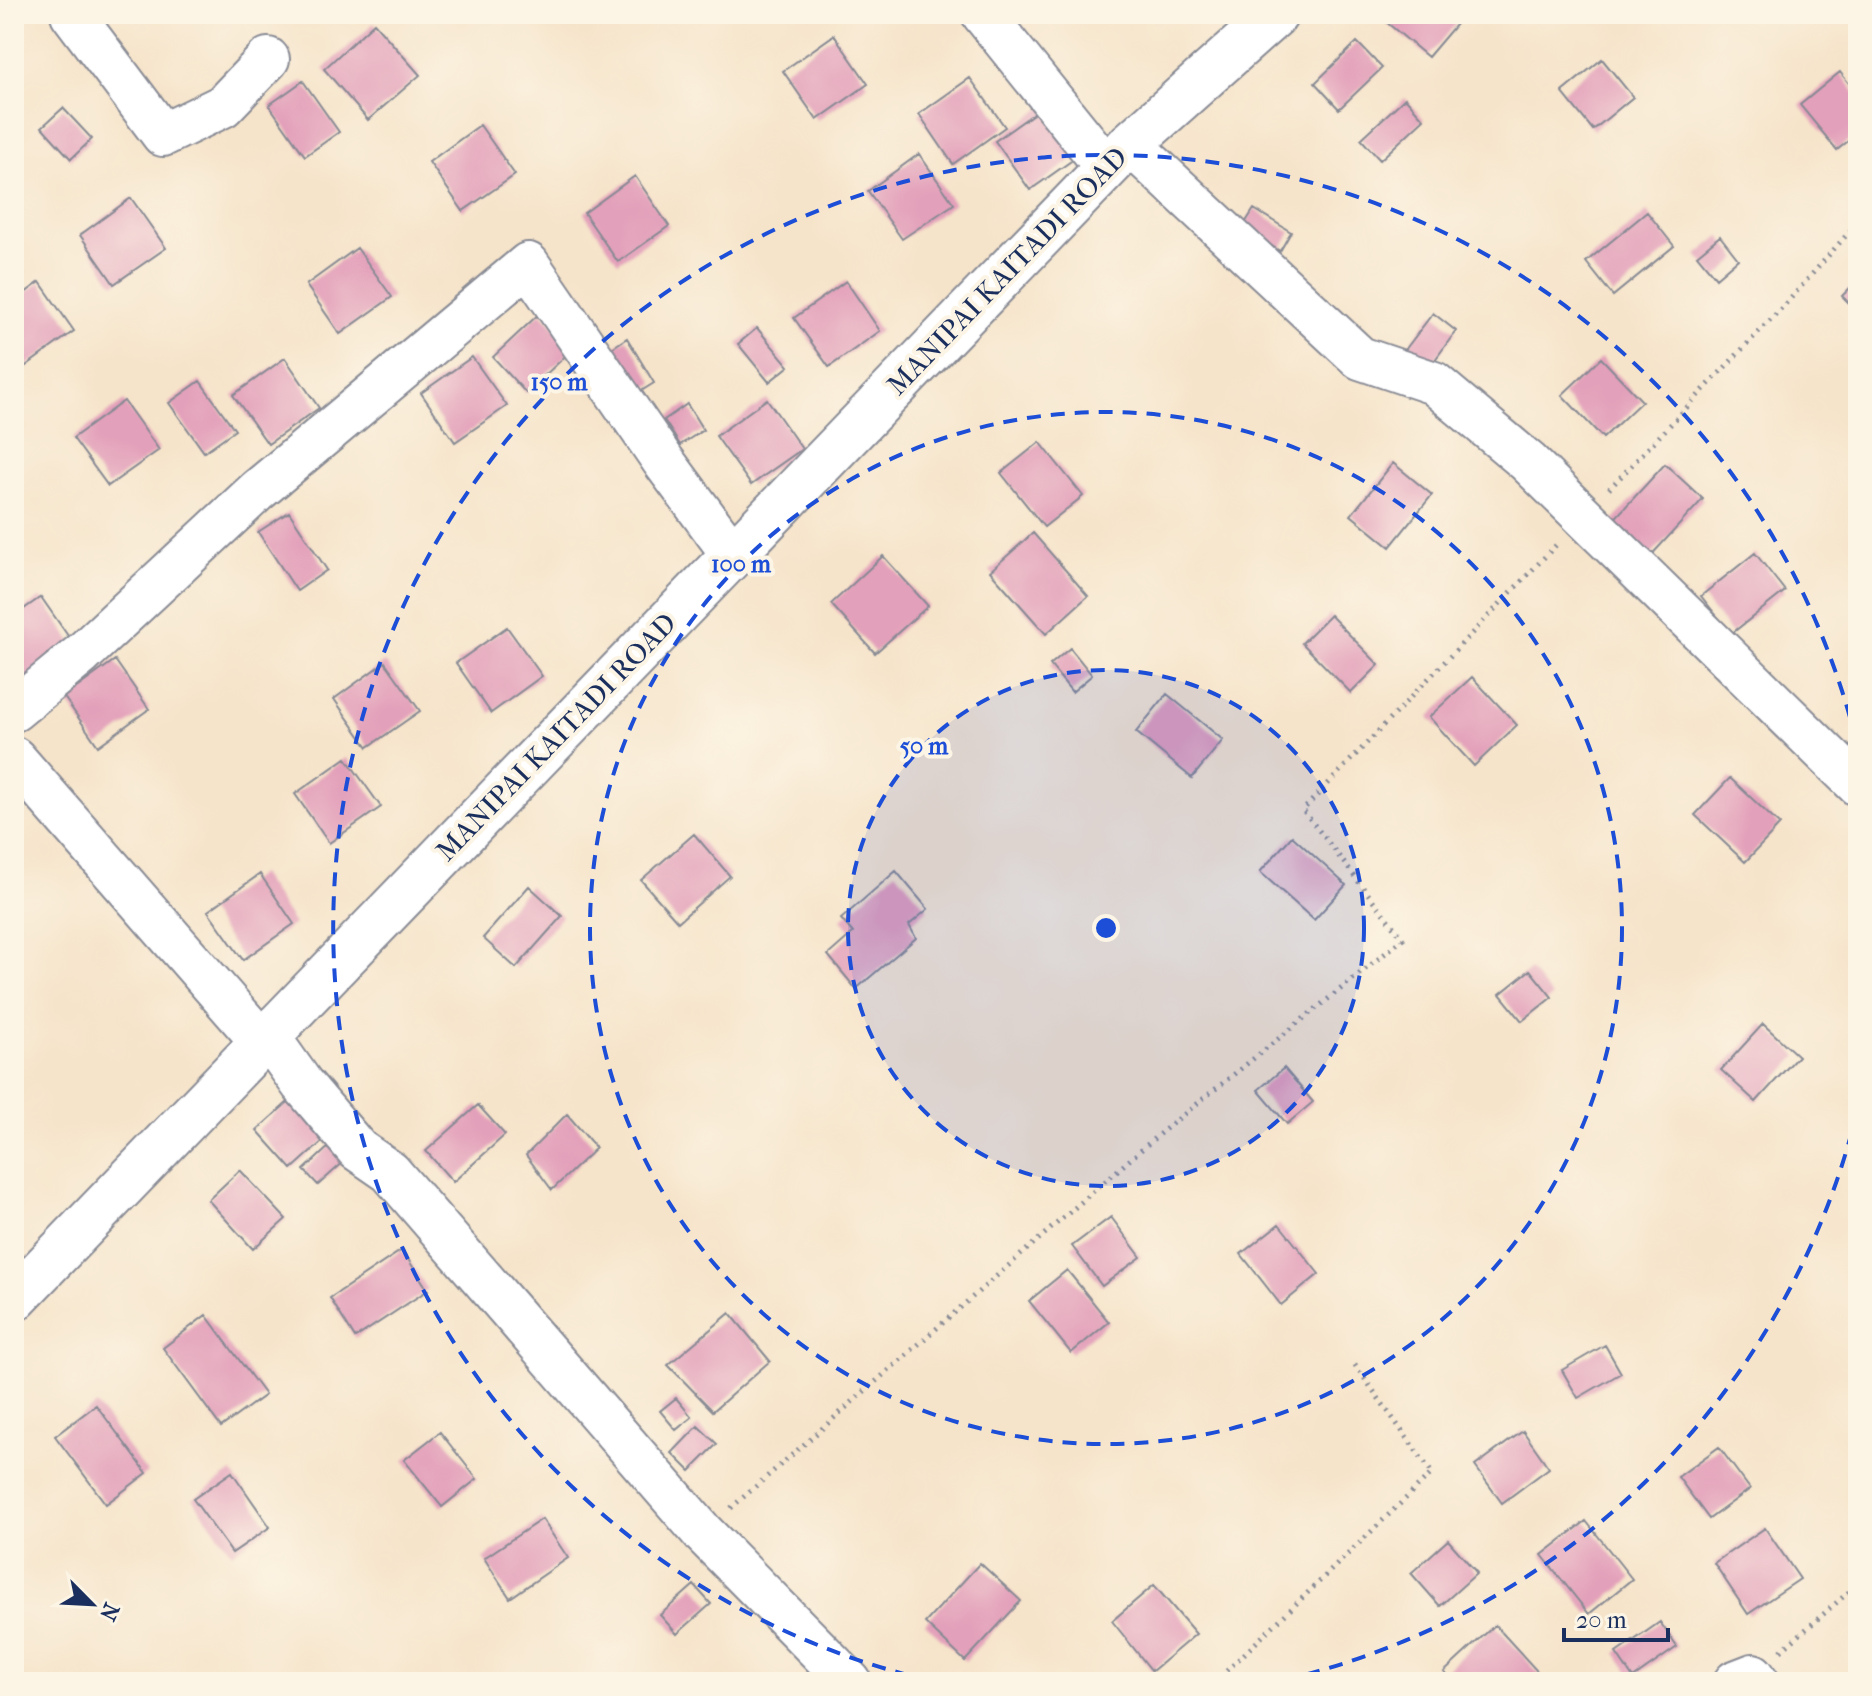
<svg xmlns="http://www.w3.org/2000/svg" width="1872" height="1696" font-family="'IM FELL French Canon',serif">
<style>
.building{fill:#e3a0ba}
.lines{fill:none;stroke-linecap:round;stroke-linejoin:round}
.minor-casing{stroke:#888a94;stroke-width:46}
.secondary-casing{stroke:#888a94;stroke-width:48}
.path{stroke:#888a94;stroke-width:5;stroke-dasharray:2 6;stroke-linecap:butt}
.minor{stroke:#fff;stroke-width:42}
.secondary{stroke:#fff;stroke-width:44}
.ring{fill:none;stroke:#1d4ed8;stroke-width:4;stroke-dasharray:14 10}
.labels{text-anchor:middle;dominant-baseline:central;stroke-width:8;stroke-linejoin:round;paint-order:stroke}
.street-label{font-size:28px;fill:#1b2f5e;stroke:#fcf5e5}
.centre{fill:#1d4ed8;stroke:#fcf5e5;stroke-width:4}
.ring-label{font-size:24px;text-anchor:middle;font-weight:bold;fill:#1d4ed8;stroke:#fcf5e5;stroke-width:8;stroke-linejoin:round;paint-order:stroke}
</style>
<rect width="100%" height="100%" fill="#fcf5e5"/>
<filter id="ink" filterUnits="userSpaceOnUse"><feTurbulence type="fractalNoise" baseFrequency=".0125" numOctaves="2"/><feDisplacementMap in="SourceGraphic" scale="16" xChannelSelector="R" yChannelSelector="G"/><feConvolveMatrix kernelMatrix="1 2 1 2 8 2 1 2 1" color-interpolation-filters="sRGB"/></filter>
<filter id="wash" filterUnits="userSpaceOnUse"><feTurbulence type="fractalNoise" baseFrequency=".006" numOctaves="4" result="noise"/><feDisplacementMap in="SourceGraphic" scale="32" xChannelSelector="R" yChannelSelector="G"/><feGaussianBlur stdDeviation="1.8" result="paint"/><feColorMatrix in="noise" values="0 0 0 0 0 0 0 0 0 0 0 0 0 0 0 0 0 1.4 0 .05"/><feComposite in="paint" operator="in"/></filter>
<g filter="url(#wash)">
<rect width="100%" height="100%" fill="#f6e4ca"/>
<g id="blocks">
<!-- building -->
<path class="building" d="M1381 14H1444L1456 24 1428 57 1379 16Z
M374 23 420 75 368 120 324 69Z
M834 35 868 84 817 120 783 71Z
M1357 42 1382 68 1339 109 1315 83Z
M1602 59 1633 97 1593 130 1562 92Z
M1840 72 1858 95V133L1837 150 1800 105Z
M970 78 1005 127 953 164 919 114Z
M303 81 339 132 305 156 269 105Z
M1405 98 1424 119 1380 160 1361 139Z
M1046 105 1081 154 1030 190 995 141Z
M63 108 92 139 71 159 42 127Z
M480 125 515 175 463 211 429 162Z
M919 154 954 204 902 239 868 191Z
M635 176 669 226 618 262 584 213Z
M131 198 166 248 114 284 80 235Z
M1254 209 1291 232 1280 251 1242 228Z
M1647 212 1674 246 1613 296 1586 262Z
M1720 236 1738 259 1716 278 1697 255Z
M357 248 392 297 340 334 306 285Z
M1858 280V312L1842 296Z
M846 281 880 331 829 367 794 318Z
M40 282 74 331 23 368 14 355V301Z
M541 312 574 348 526 393 493 357Z
M1433 313 1456 331 1429 368 1405 350Z
M757 328 789 366 769 382 738 344Z
M627 338 654 383 633 396 606 352Z
M472 357 507 406 455 442 421 393Z
M285 358 319 408 268 444 233 395Z
M1601 358 1642 401 1603 438 1562 395Z
M200 381 235 430 204 452 169 403Z
M767 399 802 449 751 485 716 436Z
M124 401 159 450 108 486 73 438Z
M687 404 703 430 680 445 664 420Z
M1040 442 1083 496 1044 527 1001 473Z
M1393 463 1432 495 1390 547 1351 515Z
M1665 464 1703 499 1645 562 1607 527Z
M289 512 327 570 297 591 258 532Z
M1033 533 1088 596 1046 634 990 571Z
M1755 553 1785 591 1731 634 1701 596Z
M883 556 928 606 875 653 831 604Z
M41 597 75 646 24 682 14 667V616Z
M1330 615 1379 665 1351 693 1302 643Z
M507 627 542 676 491 713 456 663Z
M1070 648 1092 675 1072 692 1050 665Z
M115 660 149 709 98 746 64 697Z
M385 662 420 711 368 747 334 699Z
M1472 677 1517 725 1474 766 1429 717Z
M1167 694 1223 740 1192 778 1136 732Z
M346 758 381 807 329 843 295 794Z
M1730 778 1780 825 1745 862 1695 815Z
M694 834 730 876 678 922 641 880Z
M1292 836 1346 885 1314 920 1260 872Z
M896 871 928 909 909 925 916 938 856 989 828 955 853 933 841 919Z
M260 874 294 924 243 960 208 911Z
M529 886 562 916 516 968 483 938Z
M1530 970 1552 997 1522 1021 1500 994Z
M1763 1024 1798 1056 1756 1102 1721 1070Z
M1284 1068 1313 1102 1287 1124 1258 1090Z
M297 1094 332 1133 292 1169 257 1130Z
M478 1105 505 1135 453 1182 426 1151Z
M567 1114 596 1148 552 1190 526 1155Z
M333 1143 347 1159 318 1185 304 1170Z
M240 1170 286 1219 253 1249 208 1200Z
M1111 1217 1141 1257 1102 1286 1072 1246Z
M1279 1224 1319 1274 1281 1305 1241 1254Z
M402 1250 428 1290 355 1338 330 1298Z
M1067 1270 1109 1322 1071 1353 1029 1301Z
M730 1313 770 1361 713 1411 668 1365Z
M206 1315 265 1395 221 1427 163 1348Z
M1605 1345 1621 1373 1578 1398 1562 1370Z
M676 1398 692 1417 676 1430 660 1411Z
M96 1405 147 1473 106 1504 55 1436Z
M698 1426 717 1444 690 1471 672 1453Z
M1523 1431 1549 1468 1502 1503 1475 1466Z
M440 1432 477 1479 442 1507 404 1460Z
M1719 1447 1750 1489 1709 1519 1678 1477Z
M232 1472 270 1527 232 1553 193 1499Z
M542 1519 568 1558 510 1598 484 1558Z
M1586 1521 1632 1579 1589 1614 1542 1555Z
M1765 1528 1800 1579 1748 1614 1714 1563Z
M1448 1540 1477 1573 1440 1606 1411 1573Z
M980 1563 1021 1601 965 1661 925 1623Z
M694 1585 711 1604 677 1634 660 1615Z
M1154 1585 1196 1634 1152 1671 1112 1621Z
M1660 1622 1677 1647 1633 1678 1616 1653Z
M1495 1625 1547 1682H1453L1444 1672Z"/>
</g>
</g>
<g filter="url(#ink)">
<use href="#blocks" fill-opacity="0" stroke="#888a94" stroke-width="2"/>
<g class="lines">
<defs>
<path id="minor" d="M72 14 163 135 223 106 268 59
M983 14 1107 168
M1130 144 1360 358 1434 383 1528 462 1858 785
M14 710 82 654 257 491 528 264 664 462 733 555
M14 758 262 1042
M268 1036 302 1084 358 1150 390 1172 703 1533 850 1682
M1735 1682 1753 1675 1758 1682"/>
<path id="secondary" d="M14 1299 1130 144 1276 14"/>
</defs>
<!-- minor casing -->
<use href="#minor" class="minor-casing"/>
<!-- secondary casing -->
<use href="#secondary" class="secondary-casing"/>
<!-- path -->
<path class="path" d="M1609 489 1791 298 1858 222
M731 1508 1158 1135 1403 939 1303 810 1558 543
M1781 1651 1858 1584
M1215 1682 1432 1473 1352 1361"/>
<!-- minor -->
<use href="#minor" class="minor"/>
<!-- secondary -->
<use href="#secondary" class="secondary"/>
</g>
</g>
<!-- distance rings -->
<circle cx="1106" cy="928" r="258" fill="#1d4ed8" fill-opacity=".12"/>
<g class="ring">
<circle cx="1106" cy="928" r="258"/>
<circle cx="1106" cy="928" r="516"/>
<path d="M1858 1108A773 773 0 0 1 1280 1681M932 1681A773 773 0 1 1 1858 748"/>
</g>
<g class="labels">
<!-- street labels -->
<g class="street-label">
<text transform="translate(1007 271) rotate(-46)">MANIPAI KAITADI ROAD</text>
<text transform="translate(556 737) rotate(-46)">MANIPAI KAITADI ROAD</text>
</g>
</g>
<circle cx="1106" cy="928" r="12" class="centre"/>
<g class="ring-label">
<text x="559" y="390">150 m</text>
<text x="741" y="572">100 m</text>
<text x="924" y="754">50 m</text>
</g>
<!-- margin -->
<rect width="1872" height="1696" fill="none" stroke="#fcf5e5" stroke-width="48"/>
<!-- north arrow -->
<g transform="translate(92 1604) rotate(114)" stroke="#fcf5e5" stroke-width="6" paint-order="stroke">
<path d="M0-6L14 30L0 20L-14 30Z" fill="#1b2f5e"/>
<text y="-12" font-size="22" font-weight="bold" text-anchor="middle" fill="#1b2f5e">N</text>
</g>
<!-- scale -->
<path d="M1564 1628v12h104v-12" fill="none" stroke="#1b2f5e" stroke-width="4"/>
<text x="1576" y="1628" font-size="24" fill="#1b2f5e" stroke="#fcf5e5" stroke-width="6" paint-order="stroke">20 m</text>
</svg>
